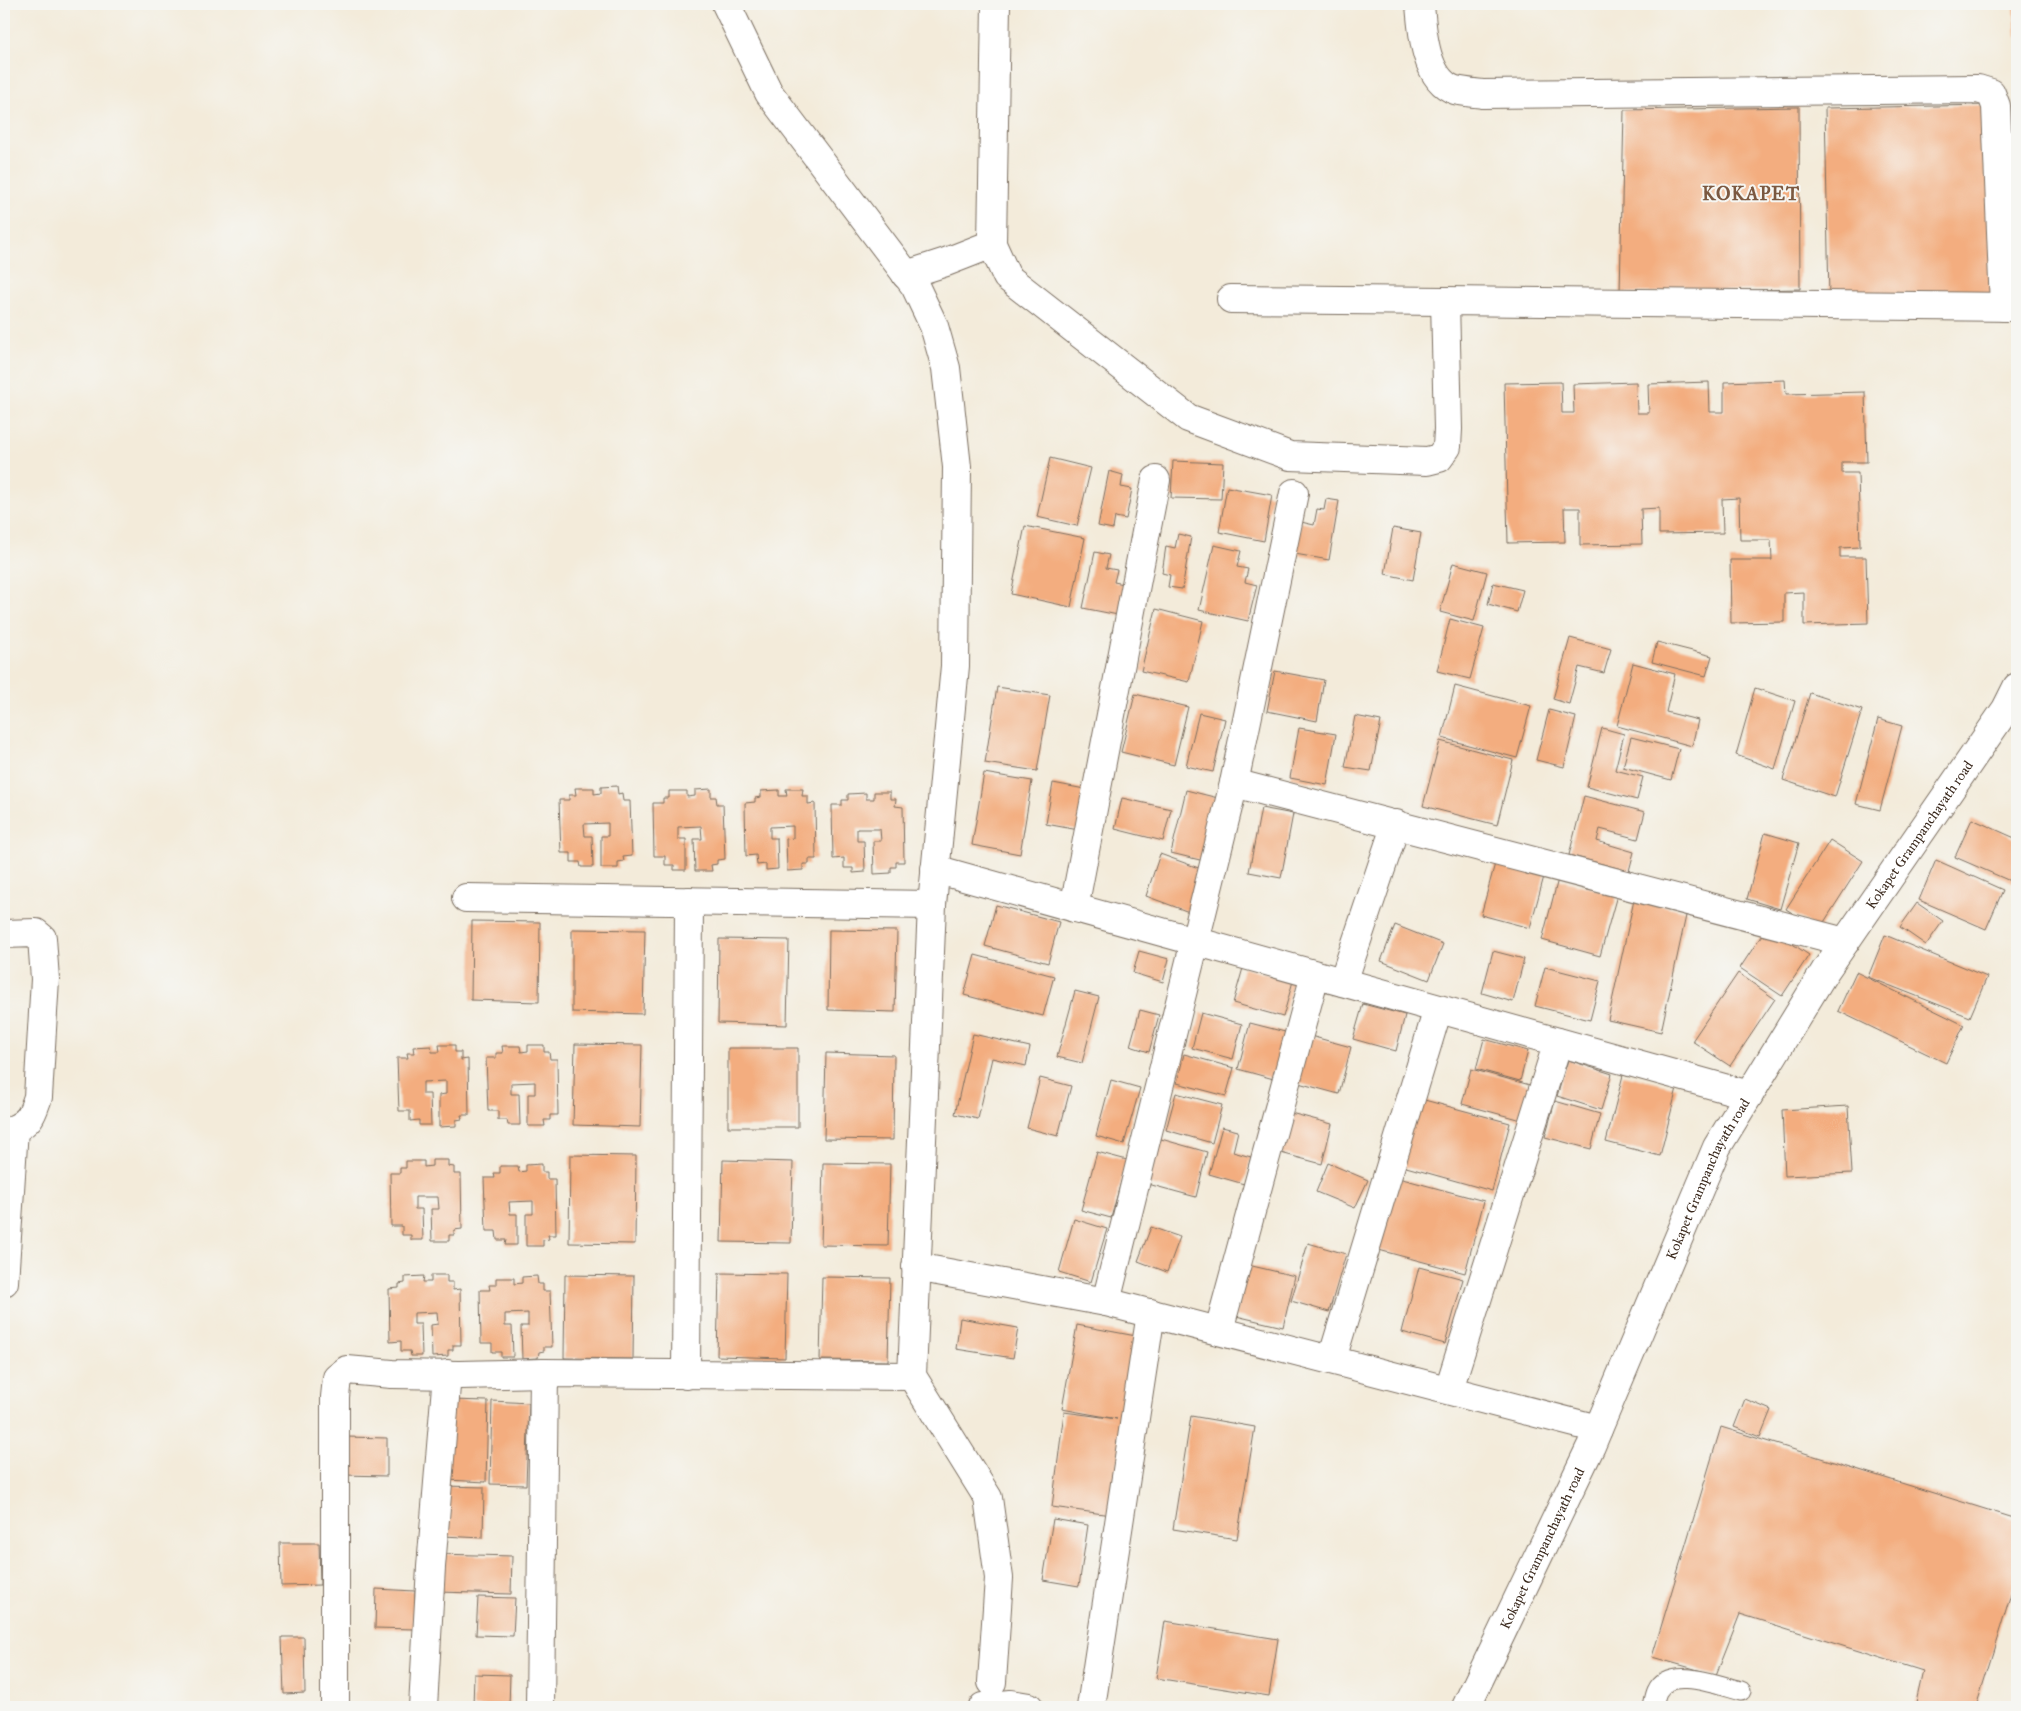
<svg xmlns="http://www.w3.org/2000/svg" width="2021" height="1711" font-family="'IM FELL Great Primer',serif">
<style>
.building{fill:#f3ad7f}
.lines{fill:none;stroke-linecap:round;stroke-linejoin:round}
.lane-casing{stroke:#7b6e60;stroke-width:21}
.street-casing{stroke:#7b6e60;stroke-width:30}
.lane{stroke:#fff;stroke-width:19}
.street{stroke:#fff;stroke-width:28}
.labels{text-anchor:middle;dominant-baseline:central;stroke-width:4;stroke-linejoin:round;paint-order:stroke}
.street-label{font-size:14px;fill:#3b2a1e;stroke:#f6f6f2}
.district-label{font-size:19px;font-weight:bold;letter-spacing:1px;fill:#7b5840;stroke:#f6f6f2}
</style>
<rect width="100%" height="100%" fill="#f6f6f2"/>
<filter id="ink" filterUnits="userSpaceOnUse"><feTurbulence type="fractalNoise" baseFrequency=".02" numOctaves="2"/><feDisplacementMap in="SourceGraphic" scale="10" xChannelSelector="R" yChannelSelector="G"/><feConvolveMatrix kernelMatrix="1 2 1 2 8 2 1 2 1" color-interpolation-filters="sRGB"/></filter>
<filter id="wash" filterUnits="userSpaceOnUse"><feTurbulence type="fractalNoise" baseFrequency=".0096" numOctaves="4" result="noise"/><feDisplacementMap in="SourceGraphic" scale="20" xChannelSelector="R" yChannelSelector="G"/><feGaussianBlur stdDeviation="1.12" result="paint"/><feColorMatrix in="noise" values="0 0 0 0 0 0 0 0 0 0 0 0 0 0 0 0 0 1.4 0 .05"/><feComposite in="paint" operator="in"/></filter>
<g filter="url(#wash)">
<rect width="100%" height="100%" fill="#f3ebda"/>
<g id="blocks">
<!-- building -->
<path class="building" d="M2014 4H2017V37H2016Z
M1990 105 1994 296 1829 298 1825 108Z
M1799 107 1800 289 1620 293 1624 110Z
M1785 380 1786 394 1865 392 1867 462H1842V473H1858L1860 547 1840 548V557H1866L1868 623 1804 625V592L1784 593V622L1731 623 1730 560H1772L1771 540H1740L1739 498 1722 499 1723 533 1659 534V508L1641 509 1642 544 1580 545V508H1564L1565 542 1508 543 1504 383 1561 382 1562 413H1574L1573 384 1636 382 1637 413H1649L1648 384 1709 382 1710 412H1724V382Z
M1050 458 1091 468 1077 526 1037 517Z
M1173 461 1223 463 1221 499 1171 498Z
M1109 471 1123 475 1121 487 1132 489 1126 519 1115 517 1113 529 1098 526Z
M1227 487 1272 495 1264 541 1219 532Z
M1326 499 1339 501 1329 560 1295 554 1301 522 1314 525 1317 509 1324 510Z
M1025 526 1085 538 1071 607 1011 594Z
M1393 528 1421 533 1413 580 1385 574Z
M1178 534 1191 537 1182 589 1168 587 1170 575 1162 573 1166 546 1175 548Z
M1214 545 1241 551 1237 567 1248 569 1245 582 1257 585 1248 621 1199 610Z
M1095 552 1109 555 1106 568 1117 570 1114 582 1129 585 1123 616 1083 608Z
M1453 563 1487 572 1474 621 1440 612Z
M1493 583 1523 590 1517 612 1488 604Z
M1156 609 1203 621 1189 682 1141 671Z
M1450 619 1484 628 1470 679 1437 671Z
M1570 638 1611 649 1604 673 1579 667 1569 704 1553 699Z
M1657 642 1712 656 1706 676 1652 662Z
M1633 663 1675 674 1666 712 1698 720 1692 746 1617 726Z
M1275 671 1324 680 1317 721 1267 711Z
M1455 686 1531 706 1517 758 1442 738Z
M997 687 1050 695 1037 771 985 763Z
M1755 688 1795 701 1775 769 1736 755Z
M1810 693 1862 710 1835 797 1783 780Z
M1135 694 1188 707 1174 765 1121 752Z
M1549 710 1576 717 1564 767 1536 760Z
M1199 713 1225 719 1213 772 1186 766Z
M1355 716 1381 721 1371 771 1345 767Z
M1878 719 1902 726 1880 810 1856 804Z
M1299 728 1336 734 1327 785 1290 778Z
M1602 728 1624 734 1615 770 1643 777 1637 800 1587 787Z
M1631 737 1679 749 1671 780 1623 767Z
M1440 741 1513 760 1497 825 1423 806Z
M984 773 1032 781 1020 854 972 845Z
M1053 783 1090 790 1084 831 1046 824Z
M617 786 618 794 622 793 623 801H630L632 856 623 857 624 861 618 862V868H601V836H608V823L584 824 585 836H592L593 867H581L580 862H571V853H561L559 800H569V795H576L575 788H594V794L601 793V787Z
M711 789V797H716L717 804H723L725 859 717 860V864L711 865 712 871H695L694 839H702L701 826 678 827V839H686V870H674V865H665V856H654L653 803H663V798H669V791H687V797L695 796V790Z
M786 789H803L802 796H808V804L815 803 816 859H809V864H803V870L787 871 786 839 793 838V826L770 827V838H777L778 869 766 870V864L757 865 756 855 746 856 745 803 755 802V798L761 797V791L779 790V796H787Z
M1186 790 1218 798 1204 861 1171 853Z
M874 792H890V799H896L895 806 903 807 904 862H896V867H891V873L874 874 873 841H881L880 829H857V841H864L865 872 853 873V868H844V858L833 859 832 805H842V800H848V794L866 793V799H874Z
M1584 796 1645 812 1638 839 1600 829 1597 841 1634 852 1629 871 1569 855Z
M1122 798 1171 809 1163 841 1115 829Z
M1261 808 1293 814 1281 878 1249 872Z
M1972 819 2017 839V884L1955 857Z
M1765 833 1799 843 1780 909 1747 899Z
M1830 840 1863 861 1819 930 1786 909Z
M1160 854 1204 870 1189 912 1146 896Z
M1497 856 1546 869 1530 928 1481 915Z
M1936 860 2003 890 1986 929 1919 900Z
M1558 879 1617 895 1600 956 1542 940Z
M1634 900 1687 911 1661 1032 1608 1020Z
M1917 903 1943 921 1926 945 1900 927Z
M996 905 1059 922 1048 963 985 946Z
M472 921 540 922 539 1002 471 1000Z
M1395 925 1443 944 1429 980 1381 961Z
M1767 927 1809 955 1782 996 1740 968Z
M572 929 645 930 643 1014 572 1012Z
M829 930 897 931 895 1012 828 1010Z
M1885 935 1987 977 1970 1017 1868 977Z
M719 939 789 940 787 1025 718 1023Z
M1139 951 1169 959 1163 982 1133 973Z
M1493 951 1524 959 1513 1002 1482 993Z
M975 955 1054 976 1043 1016 964 995Z
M1545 967 1600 981 1590 1020 1535 1006Z
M1243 968 1293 981 1283 1017 1233 1003Z
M1856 972 1964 1025 1946 1063 1838 1011Z
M1738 973 1775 999 1730 1066 1692 1041Z
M1075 991 1099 997 1082 1063 1057 1057Z
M1363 1004 1405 1015 1396 1051 1353 1039Z
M1140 1010 1159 1015 1149 1052 1130 1046Z
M1201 1013 1242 1024 1233 1059 1192 1048Z
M1250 1023 1289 1033 1277 1080 1238 1069Z
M973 1034 1030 1047 1026 1066 992 1058 978 1119 955 1114Z
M1303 1034 1351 1047 1339 1094 1291 1081Z
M1484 1039 1528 1051 1520 1081 1476 1069Z
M575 1044 642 1045 640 1127 573 1125Z
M439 1045H455V1052H461V1060L468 1059 469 1115H461L462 1119 456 1120V1126L439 1127V1095L446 1094V1081L423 1082V1094H430L431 1125H419V1120L410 1121V1111H399L397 1058H408L407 1053H414L413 1047 431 1046 432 1052H440Z
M528 1045H544V1052H549L550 1059H557L558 1115H550V1120H544L545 1126H528V1094H535V1082L511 1083V1094H519L520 1125H508L507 1120H498V1111H488L486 1058H496V1053H503L502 1046H520L521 1052 528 1051Z
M728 1048H798V1127H728Z
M826 1053 894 1055 893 1140 824 1139Z
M1184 1054 1234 1068 1226 1096 1177 1083Z
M1568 1060 1612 1074 1601 1110 1557 1096Z
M1471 1069 1530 1085 1521 1120 1462 1104Z
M1623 1075 1677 1088 1660 1156 1606 1142Z
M1040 1078 1071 1086 1058 1136 1027 1128Z
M1111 1080 1140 1088 1124 1144 1096 1136Z
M1176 1093 1222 1105 1212 1143 1166 1130Z
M1417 1098 1510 1123 1492 1191 1399 1165Z
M1555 1101 1600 1114 1591 1149 1545 1137Z
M1848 1106 1852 1173 1785 1176 1782 1110Z
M1287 1112 1332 1124 1322 1164 1277 1152Z
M1222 1127 1238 1131 1233 1152 1251 1157 1244 1184 1209 1174Z
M1161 1139 1207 1152 1196 1197 1148 1184Z
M1097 1152 1127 1160 1111 1218 1081 1210Z
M570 1155 636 1156 635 1244 569 1243Z
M432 1160H448V1166L454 1167V1174H461L462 1229 454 1230V1235H449V1241H432L431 1209H439L438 1197H415V1209H422L423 1240H411V1235H402V1226H391L390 1173H400V1168H406V1161H424V1167L432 1166Z
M723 1160 793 1162 791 1243 721 1242Z
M823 1163 890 1164 888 1246 821 1245Z
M1328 1163 1368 1180 1355 1208 1316 1192Z
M542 1164V1172H547V1179H555L556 1235H548L549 1239 543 1240V1246H526V1214H533V1201L509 1202 510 1214H517V1245H505L506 1240H497L496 1231H486L484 1178H495L494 1173H500V1166H518L519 1172 526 1171V1165Z
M1395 1177 1484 1201 1465 1273 1375 1249Z
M1074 1219 1107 1229 1091 1282 1059 1272Z
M1151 1227 1180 1237 1167 1272 1138 1261Z
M1308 1243 1346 1254 1329 1312 1291 1301Z
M1248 1265 1295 1276 1283 1327 1236 1316Z
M1419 1267 1463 1279 1445 1344 1402 1332Z
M719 1273 787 1274 785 1358 717 1356Z
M431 1275H447V1282H453V1290L460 1289 461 1345H453V1350H448V1356L432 1357 431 1325 438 1324 437 1312 414 1313V1324H421L422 1356H411L410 1351H401V1341L390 1342 389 1289 399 1288V1284L405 1283V1277L424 1276 423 1282H431Z
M565 1275 634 1276 633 1359 564 1358Z
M537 1276 538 1284H543V1291H550L552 1347H544V1351L539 1352 538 1358 522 1359 521 1326H528V1313L505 1314V1326H512L513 1357H501V1352H492V1343H481L480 1290H490L489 1285H496V1278H514V1284L522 1283V1277Z
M822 1277 890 1278 888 1361 820 1360Z
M960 1318 1018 1328 1013 1358 956 1349Z
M1077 1325 1136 1336 1111 1515 1052 1507 1064 1412 1117 1419 1062 1409Z
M1745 1399 1771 1410 1760 1437 1734 1427Z
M449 1400 488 1401 486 1482 447 1480Z
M492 1401 529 1403 526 1485 490 1484Z
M1191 1416 1255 1427 1237 1539 1173 1529Z
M1721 1427 2017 1519V1574L1976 1707H1915L1923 1671 1740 1614 1716 1675 1652 1657Z
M346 1437 387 1438V1476L344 1475Z
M444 1486 484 1487 483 1538 443 1536Z
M1053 1519 1088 1525 1079 1586 1043 1580Z
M280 1543H319L320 1585 281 1586Z
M439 1554 512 1556 511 1594 438 1592Z
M376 1589 415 1591 414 1629 375 1628Z
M478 1597 515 1598 513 1636 476 1635Z
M1165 1621 1278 1639 1269 1696 1156 1678Z
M282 1637H304L305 1693 284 1694Z
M474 1674 510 1675 509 1707H473Z"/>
</g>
</g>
<g filter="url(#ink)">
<use href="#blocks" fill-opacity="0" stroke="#7b6e60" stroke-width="1"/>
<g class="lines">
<defs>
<path id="lane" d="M1653 1707C1654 1703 1655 1696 1657 1692 1669 1665 1720 1686 1741 1691"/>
<g id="street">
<path d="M726 4 769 93 915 286 934 326 946 368 957 467 955 666 932 905 912 1376 988 1498 999 1578 992 1682"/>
<path d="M1420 4C1422 30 1425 80 1455 90 1464 92 1474 93 1482 94L1978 89 1991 93 1996 106 2004 307"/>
<path d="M992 244 996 4"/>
<path d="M906 275 946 262 992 244 1007 277 1188 418 1290 456 1427 461 1439 458 1447 447 1448 429 1445 301 2017 307"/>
<path d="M1231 299 1445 301"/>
<path d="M1234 783 1845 942"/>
<path d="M935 869 1749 1095"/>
<path d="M466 898 932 905"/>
<path d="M1074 908 1156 480"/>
<path d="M4 934 36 933 42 938 45 979 38 1097C32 1114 31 1121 14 1129L4 1282"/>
<path d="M1343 982 1396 824"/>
<path d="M916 1267 1106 1302 1598 1429"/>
<path d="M1106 1302 1234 783 1294 493"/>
<path d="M1219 1330 1315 975"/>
<path d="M1332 1359 1438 1009"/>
<path d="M686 1375 689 901"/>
<path d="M1449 1389 1558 1042"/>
<path d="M335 1707V1397L337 1378 347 1370 392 1374 459 1375 544 1373 912 1376"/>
<path d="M423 1707 431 1567 447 1374"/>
<path d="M540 1707 544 1373"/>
<path d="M983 1707 1011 1704 1029 1707"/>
<path d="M1091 1707 1151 1313"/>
<path id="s1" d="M1466 1707 1591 1446 1717 1147 1825 971 2006 709 2017 687"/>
</g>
</defs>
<!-- lane casing -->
<use href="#lane" class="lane-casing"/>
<!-- street casing -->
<use href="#street" class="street-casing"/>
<!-- lane -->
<use href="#lane" class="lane"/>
<!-- street -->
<use href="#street" class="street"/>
</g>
</g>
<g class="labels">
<!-- street labels -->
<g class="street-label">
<text stroke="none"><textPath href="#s1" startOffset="986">Kokapet Grampanchayath road</textPath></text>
<text stroke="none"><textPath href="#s1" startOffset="581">Kokapet Grampanchayath road</textPath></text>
<text stroke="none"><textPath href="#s1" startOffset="176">Kokapet Grampanchayath road</textPath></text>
</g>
<!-- district labels -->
<g class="district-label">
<text x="1751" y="193">KOKAPET</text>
</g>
</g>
<!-- margin -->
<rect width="2021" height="1711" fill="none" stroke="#f6f6f2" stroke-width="20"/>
</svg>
